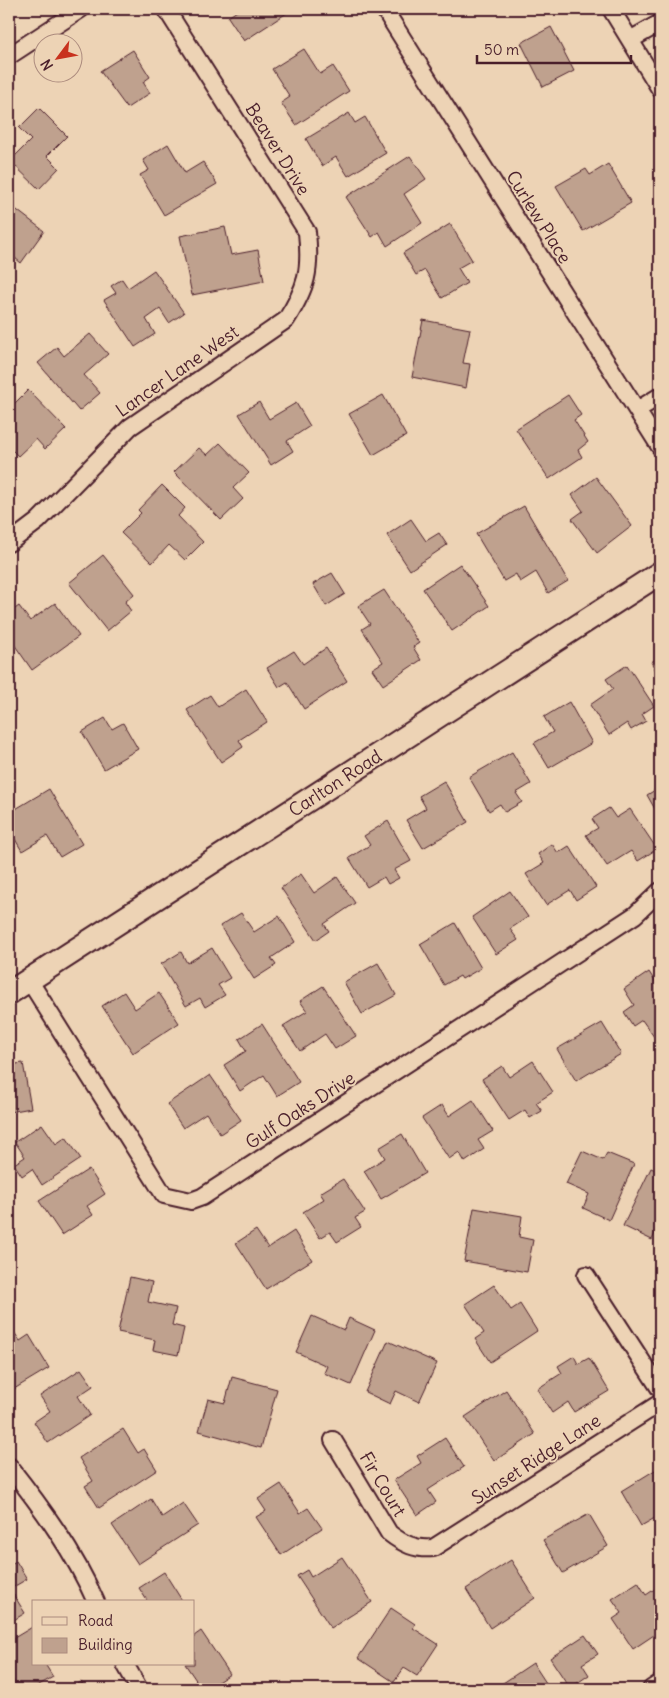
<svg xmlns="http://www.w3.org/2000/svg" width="669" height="1698" font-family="Delius,sans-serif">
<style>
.building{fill:#bfa18e;stroke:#4a1f2b}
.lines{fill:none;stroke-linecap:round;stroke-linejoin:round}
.street-casing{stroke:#4a1f2b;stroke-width:20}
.secondary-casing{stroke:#4a1f2b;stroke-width:26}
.street{stroke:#edd3b5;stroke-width:16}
.secondary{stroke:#edd3b5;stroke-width:22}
.labels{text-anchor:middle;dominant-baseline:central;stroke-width:4;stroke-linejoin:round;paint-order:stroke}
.street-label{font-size:18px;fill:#4a1f2b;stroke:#edd3b5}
</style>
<rect width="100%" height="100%" fill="#edd3b5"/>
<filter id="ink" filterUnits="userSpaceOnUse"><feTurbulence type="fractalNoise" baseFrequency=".02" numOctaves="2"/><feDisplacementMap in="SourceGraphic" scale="10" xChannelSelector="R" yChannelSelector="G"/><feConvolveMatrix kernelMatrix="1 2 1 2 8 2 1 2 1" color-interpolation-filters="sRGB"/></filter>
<g filter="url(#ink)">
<!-- building -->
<path class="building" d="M240 9H293L244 41 228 17Z
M551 27 574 71 543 87 521 43Z
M304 49 320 74 333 66 349 91 296 125 281 103 290 97 272 69Z
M133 50 150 77 143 82 150 93 127 108 100 71Z
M39 108 67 136 47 156 59 168 39 189 10 161 31 140 19 128Z
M349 113 355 123 365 117 386 153 348 176 336 157 322 166 306 139Z
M168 144 185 173 203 162 217 184 164 215 140 175 149 170 143 160Z
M410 156 426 179 404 194 422 223 387 246 379 232 372 237 346 197Z
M608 164 631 203 583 231 556 186 586 169 590 175Z
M9 204 44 231 21 263 15 258 9 266Z
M450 224 472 260 458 268 467 283 442 298 425 270 416 275 403 253Z
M225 227 231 255 258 250 264 281 192 295 180 236Z
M154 270 184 313 169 323 160 309 146 319 155 334 135 347 104 300 116 293 111 286 122 279 128 288Z
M423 320 470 329 463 363 470 364 466 388 412 377Z
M90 334 108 354 84 375 100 393 79 411 38 363 57 347 64 356Z
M28 390 66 429 45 449 36 439 18 456 9 447V409Z
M383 395 406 436 373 455 349 414Z
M568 395 581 415 574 420 588 442 578 450 582 457 549 479 516 429Z
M259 402 269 419 296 403 310 426 287 441 293 451 271 465 239 414Z
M220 443 249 473 233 488 243 499 221 520 174 472 199 448 207 455Z
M596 477 632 526 597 553 572 519 583 511 572 495Z
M162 485 185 508 178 516 203 542 185 560 169 545 152 563 121 533 141 513 138 510Z
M524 506 568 581 548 593 536 572 520 582 516 574 504 581 476 534Z
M411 519 426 541 439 533 447 545 410 570 387 535Z
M103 555 134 594 125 602 131 611 107 631 69 583Z
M460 564 489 606 452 631 423 589Z
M332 573 345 594 326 606 313 584Z
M384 590 419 643 413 647 421 660 383 685 372 669 383 662 362 629 370 624 358 606Z
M55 603 79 636 32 670 9 637V613L19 606 30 621Z
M326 648 347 681 304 709 287 682 279 687 267 668 294 651 303 664Z
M660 657V678L651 662Z
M627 665 654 706 642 714 646 721 631 730 627 723 609 735 590 705 613 689 606 679Z
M9 674 15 685 9 689Z
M246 689 267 722 239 740 243 747 221 762 187 710 210 695 218 707Z
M569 702 592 743 549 768 534 743 553 732 544 717Z
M105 718 112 729 123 723 138 749 104 769 82 732Z
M512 752 531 784 516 793 522 802 505 812 500 804 489 811 469 777Z
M444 781 468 822 423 848 406 820 426 808 419 796Z
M660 787V818L647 795Z
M49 789 82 844 60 857 47 836 22 851 9 829V813Z
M609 808 616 818 630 809 657 849 638 861 631 851 607 866 586 835 598 828 592 819Z
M388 821 411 861 394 870 399 878 388 884 384 877 367 887 349 858 370 845 364 836Z
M552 844 558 853 569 846 596 887 576 900 570 890 546 905 526 874 544 863 538 854Z
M301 874 314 893 337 877 355 903 324 924 329 931 316 940 281 888Z
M510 891 528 917 510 929 518 940 496 954 472 917Z
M241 913 254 932 279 916 295 942 271 958 276 965 254 979 220 926Z
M455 923 481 968 462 979 460 976 444 985 420 944Z
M212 948 230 978 218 985 225 995 205 1007 200 998 186 1006 161 964 181 952 187 963Z
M378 963 396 995 362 1014 344 982Z
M649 972 660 989V1038L657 1041 642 1020 633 1026 624 1012 634 1005 624 989Z
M323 986 356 1036 335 1049 325 1034 300 1051 283 1026 307 1011 300 1001Z
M124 992 135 1009 159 993 179 1023 133 1053 102 1006Z
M602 1023 621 1054 576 1081 557 1049Z
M262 1024 299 1082 277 1096 264 1075 240 1091 224 1065 246 1051 239 1039Z
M533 1061 553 1092 536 1103 542 1111 530 1118 525 1110 509 1120 482 1079 502 1066 509 1077Z
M23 1063 31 1108 9 1112V1065Z
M210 1075 241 1120 220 1134 206 1113 183 1128 167 1104Z
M473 1100 493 1131 478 1140 484 1149 465 1162 459 1152 449 1159 422 1118 442 1105 449 1116Z
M42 1124 56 1144 66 1137 81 1159 42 1185 32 1169 22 1176 14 1164 25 1157 15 1142Z
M402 1134 425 1173 381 1199 364 1171 385 1158 379 1148Z
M582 1151 603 1160 607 1153 634 1164 609 1220 583 1208 589 1194 566 1184Z
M651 1168 660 1172V1222L652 1240 623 1226Z
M89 1169 105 1194 87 1206 93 1215 62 1235 39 1201Z
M343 1179 365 1212 355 1218 361 1227 337 1242 330 1232 320 1238 303 1212 324 1199 320 1193Z
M474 1208 522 1216 519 1237 533 1240 527 1272 464 1261Z
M256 1230 268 1248 294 1231 312 1260 266 1289 236 1243Z
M130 1277 152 1282 148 1302 176 1308 172 1325 184 1328 178 1355 153 1350 155 1340 118 1332Z
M494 1285 511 1310 520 1304 537 1331 490 1362 475 1339 484 1333 465 1304Z
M312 1316 344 1330 349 1318 375 1330 351 1385 324 1373 327 1366 296 1352Z
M14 1332 20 1341 29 1335 49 1368 9 1392V1335Z
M388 1341 437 1363 419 1402 396 1391 390 1404 365 1392Z
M574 1356 578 1364 589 1358 609 1391 574 1412 568 1402 552 1413 537 1389 562 1373 558 1366Z
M81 1369 93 1386 78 1396 90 1415 48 1443 34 1422 50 1411 40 1396Z
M232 1377 277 1389 261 1448 199 1431 208 1399 225 1403Z
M506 1390 535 1434 494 1461 465 1417Z
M123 1429 138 1453 144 1449 157 1470 99 1508 85 1486 93 1481 79 1458Z
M445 1438 464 1467 428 1490 436 1502 417 1515 394 1480 421 1463 417 1456Z
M660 1467V1515L641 1526 621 1491Z
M281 1484 300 1513 308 1508 322 1528 281 1555 256 1517 266 1511 258 1499Z
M151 1499 162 1517 183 1503 198 1525 138 1564 112 1525Z
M589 1514 608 1546 563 1573 543 1540Z
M342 1557 372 1602 331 1628 297 1576 307 1570 311 1577Z
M511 1560 535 1598 490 1628 466 1589Z
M16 1561 27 1579 10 1589 25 1613 9 1623V1566Z
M164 1572 183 1602H148L139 1588Z
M638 1582 646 1595 655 1589 660 1597V1631L633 1649 613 1619 622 1613 612 1599Z
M391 1608 415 1624 413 1628 438 1644 417 1676 404 1668 394 1682 358 1658Z
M34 1626V1664H45L53 1677 32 1689H18L9 1673V1641Z
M201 1631 230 1674 207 1689H202L185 1664H194V1636Z
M585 1635 598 1654 582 1664 589 1675 570 1688 550 1658Z
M533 1663 550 1689H494Z
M81 1682 86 1689H68Z"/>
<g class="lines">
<defs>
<path id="street" d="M384 9 660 447
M611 9 660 89
M630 40 660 23
M9 56 81 9
M637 410 660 396
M9 543 38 521 130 427 286 320C307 287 311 271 307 232L166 9
M29 980 164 1195 191 1201 202 1197 635 915 660 891
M586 1275 660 1389
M333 1440 389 1533C403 1544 416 1550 433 1548L660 1403
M9 1466C43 1509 74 1552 96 1602
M125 1664 139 1689
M651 1689 660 1683"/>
<path id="secondary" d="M9 993 660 573"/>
</defs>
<!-- street casing -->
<use href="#street" class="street-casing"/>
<!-- secondary casing -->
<use href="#secondary" class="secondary-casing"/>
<!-- street -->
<use href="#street" class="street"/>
<!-- secondary -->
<use href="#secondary" class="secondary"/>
</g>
</g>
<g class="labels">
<!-- street labels -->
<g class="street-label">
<text transform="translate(278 149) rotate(58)">Beaver Drive</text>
<text transform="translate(539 217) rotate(58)">Curlew Place</text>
<text transform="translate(177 371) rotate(-35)">Lancer Lane West</text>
<text transform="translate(335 783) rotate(-33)">Carlton Road</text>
<text transform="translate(300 1110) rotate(-33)">Gulf Oaks Drive</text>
<text transform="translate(536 1459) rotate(-33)">Sunset Ridge Lane</text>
<text transform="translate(383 1484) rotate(59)">Fir Court</text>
</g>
</g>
<!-- margin -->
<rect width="669" height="1698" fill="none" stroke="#edd3b5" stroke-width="30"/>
<rect x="15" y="15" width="639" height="1668" fill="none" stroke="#4a1f2b" stroke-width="2" filter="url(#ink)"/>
<!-- legend -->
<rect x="32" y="1600" width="162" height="65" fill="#edd3b5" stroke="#ac8b7e"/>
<rect x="42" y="1617" width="25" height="8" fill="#edd3b5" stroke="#ac8b7e"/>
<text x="78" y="1626" font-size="15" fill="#4a1f2b">Road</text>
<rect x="42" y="1638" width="25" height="15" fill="#bfa18e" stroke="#ac8b7e"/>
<text x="78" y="1650" font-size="15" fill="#4a1f2b">Building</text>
<!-- north arrow -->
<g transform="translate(58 58) rotate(238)"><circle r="24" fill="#edd3b5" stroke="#ac8b7e"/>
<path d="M0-4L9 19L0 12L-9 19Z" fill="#c8321e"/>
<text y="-8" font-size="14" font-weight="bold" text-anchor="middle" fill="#4a1f2b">N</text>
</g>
<!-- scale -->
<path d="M477 55v8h154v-8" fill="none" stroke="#4a1f2b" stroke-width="2.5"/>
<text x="484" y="55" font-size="15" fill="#4a1f2b" stroke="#edd3b5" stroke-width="4" paint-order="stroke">50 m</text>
</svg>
